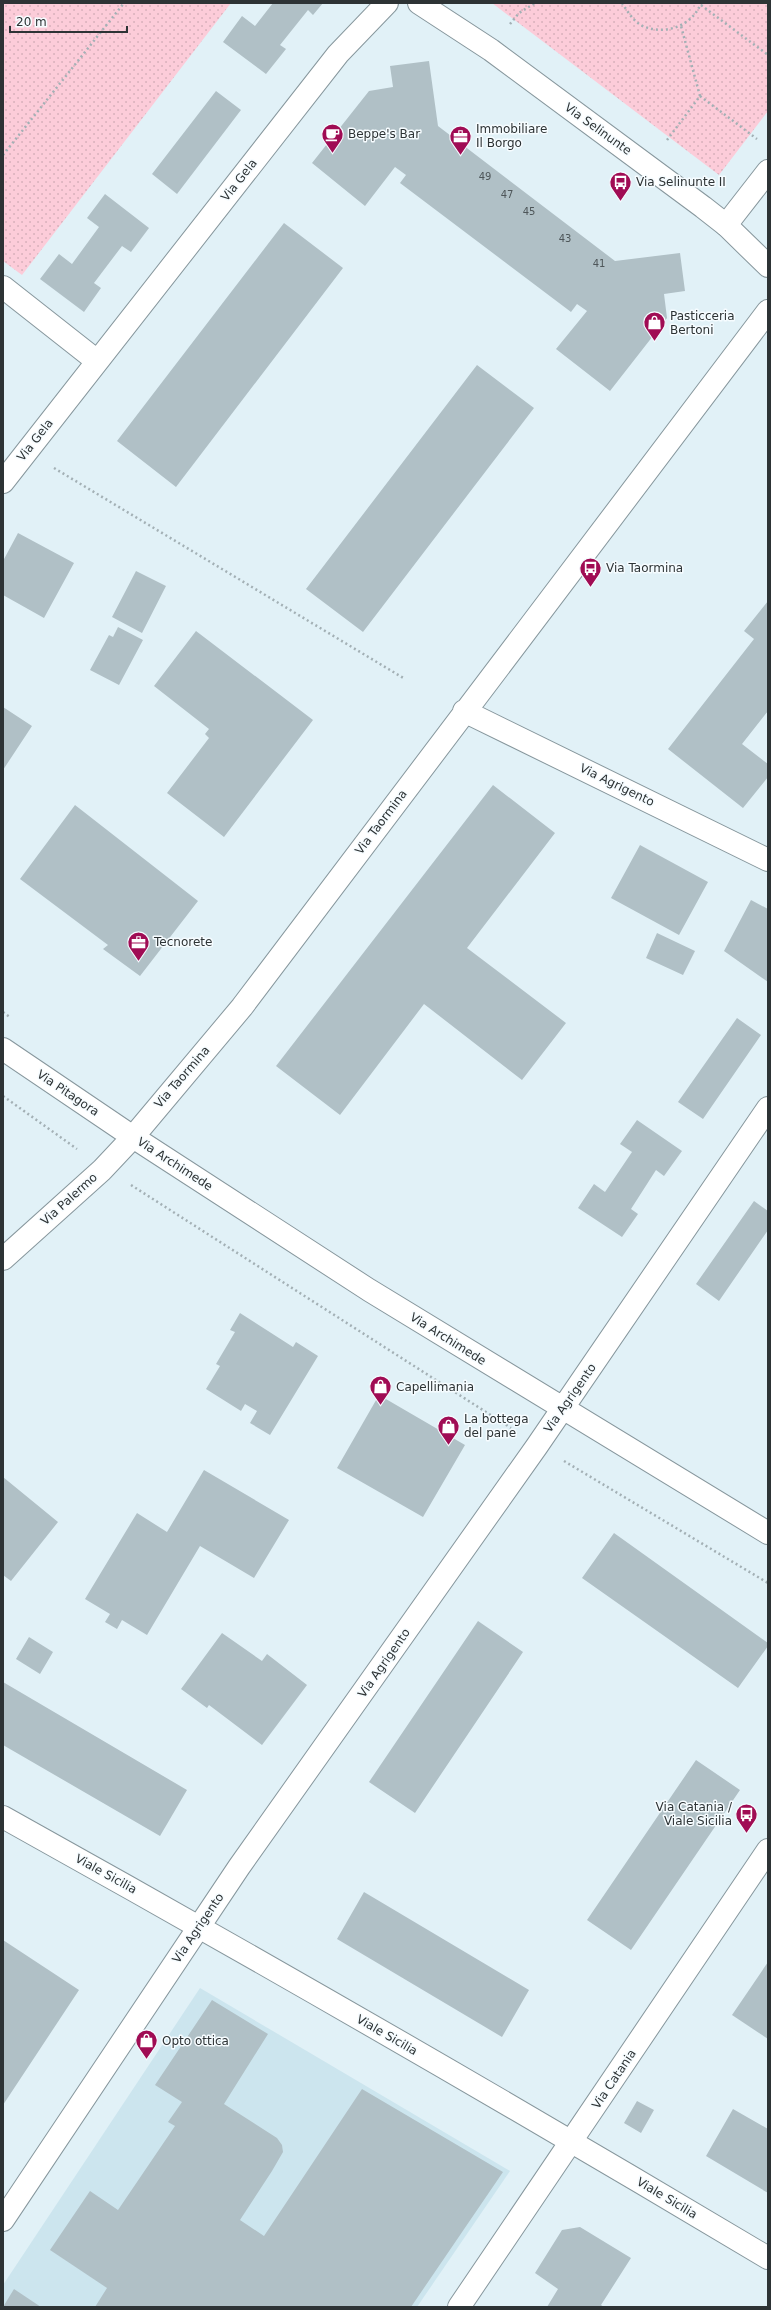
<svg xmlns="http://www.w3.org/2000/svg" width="771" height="2310" font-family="'DejaVu Sans',sans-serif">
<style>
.built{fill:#cce5ee}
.park{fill:url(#park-dots)}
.building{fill:#b0c0c6}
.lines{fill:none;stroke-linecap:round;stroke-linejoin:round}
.pedestrian-casing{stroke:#87979d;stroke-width:24}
.minor-casing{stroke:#87979d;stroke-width:24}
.tertiary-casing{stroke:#87979d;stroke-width:24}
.path{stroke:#a3b0b5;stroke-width:2.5;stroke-dasharray:2 3;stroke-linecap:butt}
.pedestrian{stroke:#fff;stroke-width:22}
.minor{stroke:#fff;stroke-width:22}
.tertiary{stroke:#fff;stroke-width:22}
.labels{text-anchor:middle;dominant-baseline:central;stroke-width:3;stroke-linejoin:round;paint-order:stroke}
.number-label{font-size:10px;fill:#4e5659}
.poi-label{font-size:12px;fill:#2d3335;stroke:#f6fcff;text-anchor:start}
.street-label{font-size:12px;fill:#2d3335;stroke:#f6fcff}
</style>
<defs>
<pattern id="park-dots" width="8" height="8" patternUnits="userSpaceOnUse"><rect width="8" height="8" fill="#fcccd9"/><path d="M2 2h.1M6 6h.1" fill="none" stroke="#d8b0bb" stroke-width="1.8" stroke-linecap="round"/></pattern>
</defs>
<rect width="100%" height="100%" fill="#e1f1f7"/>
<!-- built -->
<path class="built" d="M200 1988 510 2171 417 2307H3V2285Z"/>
<!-- park -->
<path class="park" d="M3 3H231L22 275 3 261Z
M492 3H768V111L719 175Z"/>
<!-- building -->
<path class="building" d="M273 3H323L313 15 308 10 280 45 286 49 266 74 223 42 242 16 255 26Z
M429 61 438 126 615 261 680 253 685 291 664 294 667 318 610 391 556 349 587 311 577 304 571 312 400 183 406 175 395 167 365 206 312 163 369 91 393 87 390 66Z
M216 91 241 110 177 194 152 174Z
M105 194 149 228 131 252 122 246 94 283 101 288 84 312 40 279 59 254 72 264 99 227 87 218Z
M284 223 343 268 176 487 117 441Z
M477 365 534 408 363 632 306 589Z
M18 533 74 563 44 618 3 595V561Z
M136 571 166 586 142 633 112 617Z
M768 601V711L742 744 768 764V777L743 808 668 749 754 639 744 631Z
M118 627 143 640 119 685 90 670 109 635 113 637Z
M196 631 313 720 224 837 167 793 209 738 205 734 209 729 154 686Z
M3 707 32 726 3 770Z
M493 785 555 833 467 948 566 1023 522 1080 424 1004 340 1115 276 1066Z
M75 805 198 901 140 976 103 949 108 945 20 879Z
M640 845 708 882 679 935 611 898Z
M751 900 768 909V982L724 951Z
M657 933 695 951 683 975 646 958Z
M737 1018 761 1035 703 1119 678 1102Z
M637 1120 682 1151 664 1176 656 1170 631 1209 638 1214 622 1237 578 1208 594 1184 605 1192 632 1152 620 1144Z
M754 1201 768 1211V1230L719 1301 696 1284Z
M240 1313 293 1347 296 1342 318 1356 270 1435 250 1423 257 1411 245 1404 241 1411 206 1389 220 1366 216 1364 235 1332 230 1330Z
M379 1395 465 1445 423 1517 337 1468Z
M204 1470 289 1520 254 1578 200 1546 147 1635 122 1620 117 1629 105 1622 110 1614 85 1599 137 1513 167 1532Z
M3 1477 58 1522 11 1581 3 1575Z
M614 1533 768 1643V1646L738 1688 582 1578Z
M478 1621 523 1652 415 1813 369 1782Z
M222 1633 262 1661 267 1654 307 1685 262 1745 209 1705 207 1708 181 1689Z
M29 1637 53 1652 40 1674 16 1659Z
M3 1682 187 1790 160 1836 3 1745Z
M696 1760 740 1790 631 1950 587 1920Z
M364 1892 529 1990 502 2037 337 1939Z
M3 1940 79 1990 3 2105Z
M768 1962V2039L732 2015Z
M212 2000 268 2034 224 2104 277 2138 282 2145 283 2152 272 2171 240 2220 264 2236 362 2089 503 2172 411 2307H95L107 2288 50 2250 90 2191 118 2210 175 2126 168 2122 182 2102 155 2085Z
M637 2101 654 2110 641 2133 624 2123Z
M733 2109 768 2129V2193L706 2156Z
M580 2227 631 2258 601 2305 604 2307H547L558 2289 535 2273 562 2230Z
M14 2289 41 2307H3Z"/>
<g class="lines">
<defs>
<path id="pedestrian" d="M726 225 768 171"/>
<path id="minor" d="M419 3 491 50 703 207 726 225 768 266
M3 287 97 361
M3 482 338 54 387 3
M464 711 768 860
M3 1049 133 1137 369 1290 768 1533
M3 1259 102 1170 133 1137 242 1007 768 311
M3 2220 239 1867 537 1446 768 1108
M459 2307 768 1850"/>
<path id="tertiary" d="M3 1817C260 1960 515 2107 768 2258"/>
</defs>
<!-- pedestrian casing -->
<use href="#pedestrian" class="pedestrian-casing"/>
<!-- minor casing -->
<use href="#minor" class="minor-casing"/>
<!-- tertiary casing -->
<use href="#tertiary" class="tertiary-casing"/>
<!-- path -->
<path class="path" d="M622 3C628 12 634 23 645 27 667 35 693 25 701 3
M701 5 768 55
M510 24 519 13 535 3
M700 96 757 139
M667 140 700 96 681 26
M3 155 124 3
M54 468 405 679
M3 1012 11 1018
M3 1096 77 1149
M131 1185 511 1428
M564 1461 768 1583"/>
<!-- pedestrian -->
<use href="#pedestrian" class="pedestrian"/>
<!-- minor -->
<use href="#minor" class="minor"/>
<!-- tertiary -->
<use href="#tertiary" class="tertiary"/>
</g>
<!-- icons -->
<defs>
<symbol id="cafe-pin" viewBox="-11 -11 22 30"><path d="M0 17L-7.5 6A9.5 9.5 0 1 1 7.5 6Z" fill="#a00c54" stroke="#f6fcff"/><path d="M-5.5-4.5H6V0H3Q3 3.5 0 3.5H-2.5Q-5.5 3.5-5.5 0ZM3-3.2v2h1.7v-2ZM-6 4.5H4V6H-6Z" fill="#fff"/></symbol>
<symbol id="office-pin" viewBox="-11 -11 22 30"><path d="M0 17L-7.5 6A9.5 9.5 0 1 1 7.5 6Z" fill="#a00c54" stroke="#f6fcff"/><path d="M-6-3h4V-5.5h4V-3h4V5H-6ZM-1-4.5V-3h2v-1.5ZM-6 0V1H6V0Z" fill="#fff"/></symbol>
<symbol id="bus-pin" viewBox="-11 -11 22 30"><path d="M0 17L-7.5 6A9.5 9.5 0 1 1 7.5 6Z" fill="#a00c54" stroke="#f6fcff"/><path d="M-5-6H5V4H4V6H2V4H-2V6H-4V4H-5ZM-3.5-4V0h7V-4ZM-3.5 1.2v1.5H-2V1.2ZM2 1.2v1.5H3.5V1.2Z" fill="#fff"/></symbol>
<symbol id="shop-pin" viewBox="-11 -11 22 30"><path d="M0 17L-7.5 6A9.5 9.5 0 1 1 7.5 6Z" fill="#a00c54" stroke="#f6fcff"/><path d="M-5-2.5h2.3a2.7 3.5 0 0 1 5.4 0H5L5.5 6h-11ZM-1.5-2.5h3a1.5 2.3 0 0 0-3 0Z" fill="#fff"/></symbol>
</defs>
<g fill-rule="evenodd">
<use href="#cafe-pin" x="320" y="122" width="25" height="34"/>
<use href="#office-pin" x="448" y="124" width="25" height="34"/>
<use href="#bus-pin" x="608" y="170" width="25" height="34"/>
<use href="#shop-pin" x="642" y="310" width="25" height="34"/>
<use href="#bus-pin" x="578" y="556" width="25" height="34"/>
<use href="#office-pin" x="126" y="930" width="25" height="34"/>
<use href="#shop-pin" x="368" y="1374" width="25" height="34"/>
<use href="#shop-pin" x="436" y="1414" width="25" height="34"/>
<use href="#bus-pin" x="734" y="1802" width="25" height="34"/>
<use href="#shop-pin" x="134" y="2028" width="25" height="34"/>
</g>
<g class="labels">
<!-- number labels -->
<g class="number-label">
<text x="485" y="176">49</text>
<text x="507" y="194">47</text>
<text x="529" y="211">45</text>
<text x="565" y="238">43</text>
<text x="599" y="263">41</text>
</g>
<!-- poi labels -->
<g class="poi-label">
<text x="476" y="129">Immobiliare<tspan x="476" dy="14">Il Borgo</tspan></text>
<text x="348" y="134">Beppe's Bar</text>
<text x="636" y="182">Via Selinunte II</text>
<text x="670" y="316">Pasticceria<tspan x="670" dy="14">Bertoni</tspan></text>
<text x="606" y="568">Via Taormina</text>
<text x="154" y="942">Tecnorete</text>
<text x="396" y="1387">Capellimania</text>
<text x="464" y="1419">La bottega<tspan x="464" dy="14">del pane</tspan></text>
<text x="732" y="1807" text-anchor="end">Via Catania /<tspan x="732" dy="14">Viale Sicilia</tspan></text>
<text x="162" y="2041">Opto ottica</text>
</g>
<!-- street labels -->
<g class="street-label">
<text transform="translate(598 129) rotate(36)">Via Selinunte</text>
<text transform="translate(239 180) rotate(-52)">Via Gela</text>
<text transform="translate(35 440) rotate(-52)">Via Gela</text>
<text transform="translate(617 785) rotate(26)">Via Agrigento</text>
<text transform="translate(381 822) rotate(-53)">Via Taormina</text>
<text transform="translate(182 1077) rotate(-49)">Via Taormina</text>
<text transform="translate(68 1093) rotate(34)">Via Pitagora</text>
<text transform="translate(175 1164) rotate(33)">Via Archimede</text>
<text transform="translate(69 1199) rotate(-42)">Via Palermo</text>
<text transform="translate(448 1339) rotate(32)">Via Archimede</text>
<text transform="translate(570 1398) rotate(-55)">Via Agrigento</text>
<text transform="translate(384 1663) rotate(-55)">Via Agrigento</text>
<text transform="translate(106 1874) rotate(29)">Viale Sicilia</text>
<text transform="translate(198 1928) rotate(-56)">Via Agrigento</text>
<text transform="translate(387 2035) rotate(30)">Viale Sicilia</text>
<text transform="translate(614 2079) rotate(-56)">Via Catania</text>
<text transform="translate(667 2198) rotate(31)">Viale Sicilia</text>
</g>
</g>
<!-- border -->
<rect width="771" height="2310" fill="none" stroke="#2d3335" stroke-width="8"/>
<!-- scale -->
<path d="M10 26v6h117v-6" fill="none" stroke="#2d3335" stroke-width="2"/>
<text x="16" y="26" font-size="12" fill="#2d3335" stroke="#f6fcff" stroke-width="3" paint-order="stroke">20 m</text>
</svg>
